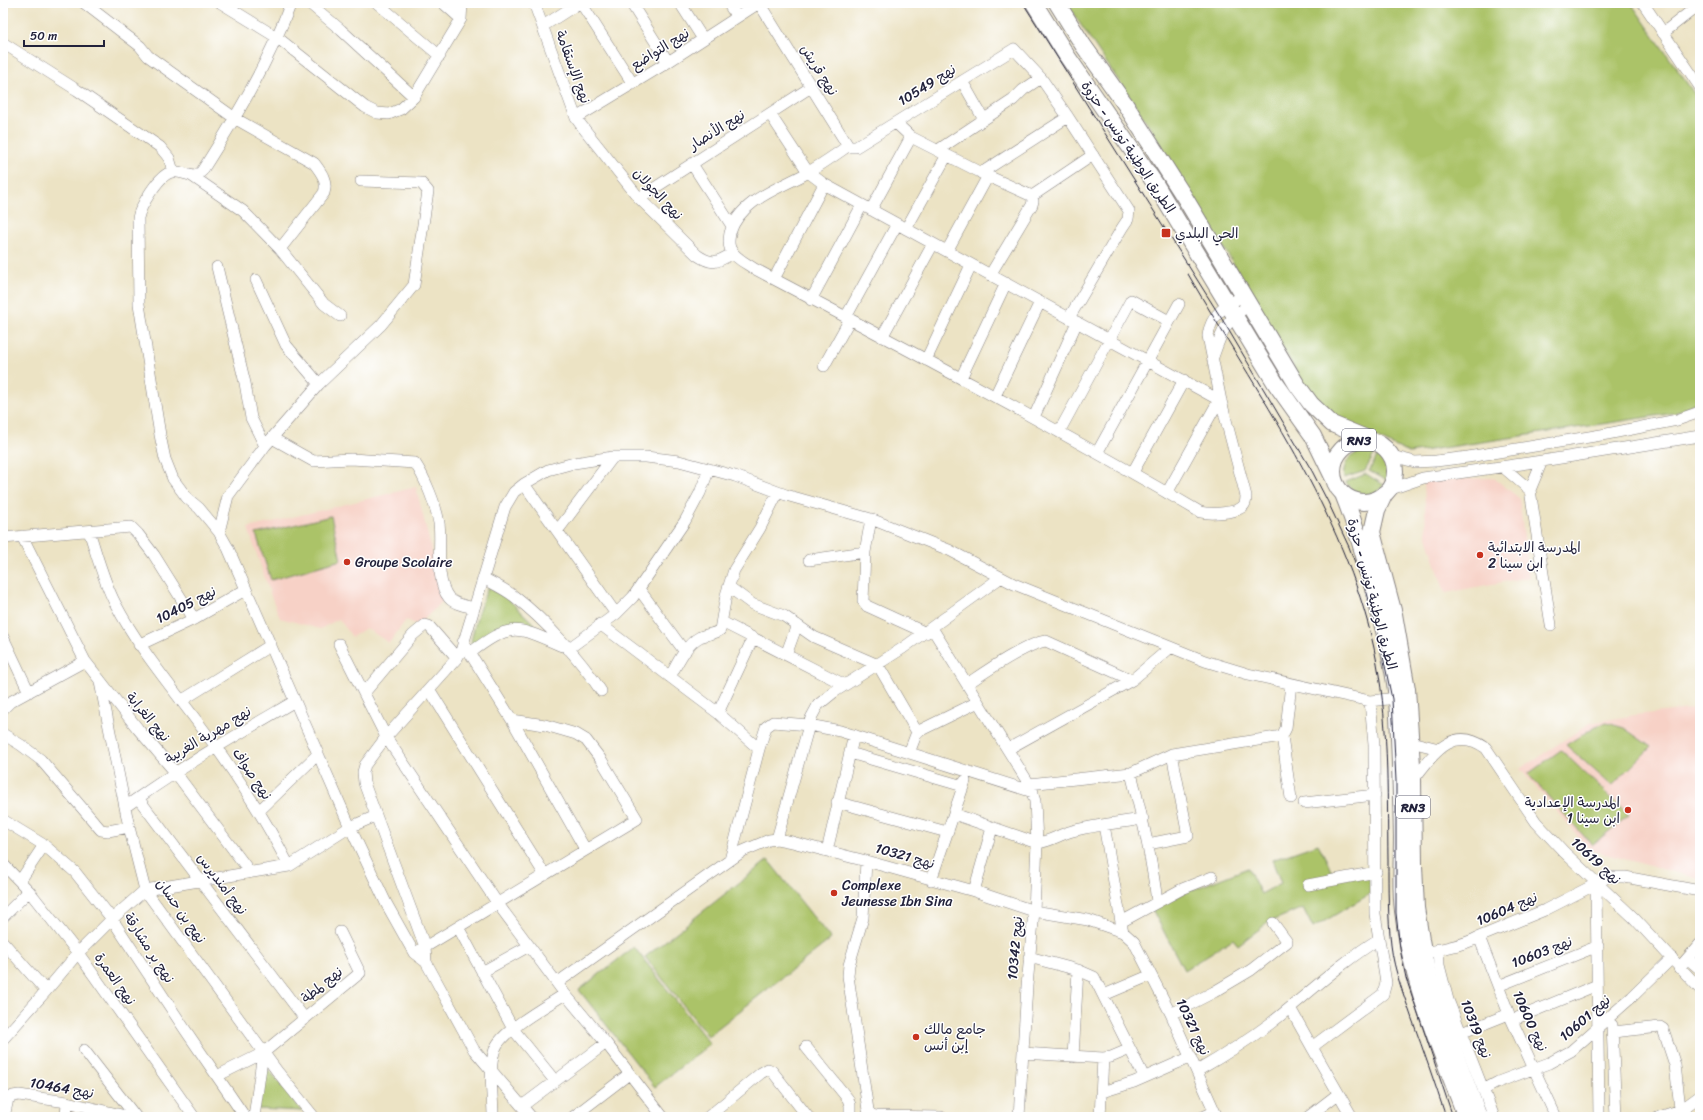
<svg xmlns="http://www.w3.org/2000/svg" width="1703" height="1120" font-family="Sriracha,'Playpen Sans Arabic',sans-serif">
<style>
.built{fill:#f7d1c6}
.green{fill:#abc368;stroke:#667252}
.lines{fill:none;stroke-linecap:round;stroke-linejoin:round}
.minor-casing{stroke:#878280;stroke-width:12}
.highway-casing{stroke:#878280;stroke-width:18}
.minor{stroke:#fff;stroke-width:11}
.highway{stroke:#fff;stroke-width:16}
.tram{stroke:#22223b;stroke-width:1}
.poi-dot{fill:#c8321e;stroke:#fff;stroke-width:1.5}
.labels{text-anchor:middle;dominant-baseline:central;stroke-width:3;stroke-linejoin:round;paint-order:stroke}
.shield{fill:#fff;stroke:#646476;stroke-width:1}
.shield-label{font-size:13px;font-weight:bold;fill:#22223b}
.street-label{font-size:14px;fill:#22223b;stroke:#fff}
.poi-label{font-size:14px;fill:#22223b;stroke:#fff;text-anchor:start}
</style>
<rect width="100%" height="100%" fill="#fff"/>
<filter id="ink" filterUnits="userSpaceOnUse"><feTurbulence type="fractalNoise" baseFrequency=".025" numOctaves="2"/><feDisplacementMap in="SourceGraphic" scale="8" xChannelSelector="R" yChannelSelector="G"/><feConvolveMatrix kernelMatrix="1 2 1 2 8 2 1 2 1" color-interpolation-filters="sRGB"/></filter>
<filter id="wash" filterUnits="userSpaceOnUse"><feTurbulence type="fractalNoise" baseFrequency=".012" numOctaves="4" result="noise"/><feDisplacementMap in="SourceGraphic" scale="16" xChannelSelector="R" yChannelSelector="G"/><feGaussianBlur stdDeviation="0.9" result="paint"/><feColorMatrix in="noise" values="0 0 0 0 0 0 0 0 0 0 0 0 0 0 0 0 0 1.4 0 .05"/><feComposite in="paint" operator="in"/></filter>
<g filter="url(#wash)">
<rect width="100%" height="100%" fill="#ece3c4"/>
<!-- built -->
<path class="built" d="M1494 478 1519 498 1529 577 1445 593 1426 533 1424 480Z
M416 487 444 600 418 625 406 620 389 643 366 628 352 637 339 619 320 629 280 618 271 596 248 528Z
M1700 708V879L1590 850 1520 769 1590 723 1635 715Z"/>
<!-- green -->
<path class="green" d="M1066 3H1631L1700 102V400L1675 413 1409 453 1322 411 1309 394 1233 263 1148 124Z
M1362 451 1375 453 1365 471 1344 478C1342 465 1349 455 1362 451Z
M1378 455C1387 461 1389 471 1386 480L1369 471Z
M1366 474 1384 485C1374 498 1355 498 1346 482Z
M331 516 341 560 271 580 256 534Z
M488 587 508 599 540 630 518 624 501 629 472 644 471 641 478 613Z
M1607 723 1624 728 1651 747 1612 786 1566 745 1596 726Z
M1561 750 1629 815 1592 845 1528 774Z
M1318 844 1335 876 1371 867 1370 894 1313 928 1303 908 1269 922 1238 945 1233 939 1184 970 1152 909 1184 893 1248 868 1261 894 1281 883 1272 860Z
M768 860 831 939 708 1036 645 957Z
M634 947 710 1044 655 1087 579 990Z
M265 1065 302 1111 257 1109Z"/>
</g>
<g filter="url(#ink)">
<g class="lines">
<defs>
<path id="minor" d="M84 3 140 46 148 56 236 119 314 163C321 172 328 181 324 193L280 249
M221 3 278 38 365 107 377 113 389 114 401 109 414 97 461 19 462 3
M291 3C268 63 237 116 202 171L196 176C188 176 179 170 172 172 159 174 140 207 138 218L139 304 160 435 165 459 173 479 187 498 199 508 219 532 228 548 350 827 386 903 414 953 426 962
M309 3 341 30 414 97
M377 3 440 56
M443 3 461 19
M534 3 576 118 581 125 639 198 697 255C713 266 718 262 733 253
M581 3 633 84
M631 3 668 62
M680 3 703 39
M728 3 737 17
M759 3 848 146 850 147H856L1014 49 1041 78 1068 117 1129 211 1128 219 1122 228 1069 318
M1643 3 1700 87
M543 26 579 3
M1663 33 1700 4
M3 43 77 90 160 147 169 158 173 171
M962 81 983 118
M770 114 808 172 824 184 1221 401
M576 118 668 62 759 3
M896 123 911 137 988 176 1032 196 1033 201 1032 205 990 275
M848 146C835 155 821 165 807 173 780 188 740 200 730 233 729 239 728 243 730 248 733 257 746 263 753 268 903 347 1053 426 1200 512 1209 514 1238 514 1244 505 1246 502 1246 499 1246 496L1221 401 1208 336C1210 315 1226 305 1243 296
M938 150 1013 100 1023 90 1041 78
M692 164 732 226
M981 173 1068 117
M192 176 243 211 280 249 324 304 340 316
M1032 196 1093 155
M639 198 811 87
M871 210 911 137
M906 229 947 155
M947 251 988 176
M217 267 245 383 251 418 265 446
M774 279 824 184
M256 280 286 345 319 384
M811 300 862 205
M846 317 897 224
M882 337 933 244
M1213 357C1222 331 1225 321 1249 305
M926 360 971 265
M824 366 850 319
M961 378 1006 283
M995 396 1040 302
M1034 417 1077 322
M1059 432 1131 300 1169 321
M272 438 313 461 351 459 415 463C425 478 436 505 439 523 442 543 434 580 449 598 454 604 466 606 474 608
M1097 453 1179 304
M1392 456 1415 462 1436 461 1468 457 1607 434 1677 420 1700 412
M1503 467 1530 490 1542 461
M1133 472 1184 380
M524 484 616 614
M1388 490 1423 478 1542 461 1700 436
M1530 490 1551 625
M1167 493 1219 400
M871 519 865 552 863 601 867 606 926 633
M558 530 613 457
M89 531C97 555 103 580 115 603 142 655 182 699 216 747 243 785 268 824 289 866
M219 532 228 496 265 446 319 384 381 325 414 285 428 191 421 183 361 181
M22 536 85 661 138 729 175 772 250 872
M3 538 131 527 138 534 154 555 194 619
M809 560 865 552
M483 578C494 584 505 589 515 597 545 620 581 660 601 691
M729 587 752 604 784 616 814 637 878 665 917 732 909 753
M639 589 685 652
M722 622 845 685
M600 624 718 713 759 749
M932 628 1029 784 1035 801 1037 843 1034 911 1027 986 1019 1117
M3 637 29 692
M463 642 512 720 585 849
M339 644 386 737 498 904 565 994 606 1043 663 1117
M139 645 194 619 245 590
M568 649 616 614 633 597 685 521 700 493 709 469
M470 653C511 622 516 626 562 646
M786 655 797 625
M670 677C677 664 686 644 700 637 707 634 715 634 720 630L726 595 734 570 760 528 778 492
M100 682 125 807 138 798 305 1019
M967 684C985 672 1027 643 1046 641L1132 680
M429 689 545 875
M365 692 413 635 425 625 429 626 457 658
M181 701 271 645
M3 709 10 702 85 661
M718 713 753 638
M917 732 978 702
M3 734 21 745 41 760 101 830 108 831 129 827 145 890 277 1071 314 1117
M1282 736 1291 798
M1411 742 1439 749
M1008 749 1132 680 1170 648
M850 753 963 786
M1131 773C1142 816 1152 858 1157 902
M1413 780C1433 755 1452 724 1486 748L1536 822 1564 852 1634 918 1700 989
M1029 784 1131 773 1172 754 1282 736 1286 728 1291 684
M138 798C189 762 242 732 295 701
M837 802 947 832
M1304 803 1375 795
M125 807 129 827
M259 811 318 754
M954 814 1037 843C1049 842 1057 836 1069 832 1093 825 1118 823 1143 819
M3 820 44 845 75 872 112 919 184 1028 245 1117
M1104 825 1121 922
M777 839 811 718 818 705 834 692 903 648 1000 578
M1148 844 1188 836 1172 754
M827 851 854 735
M730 860 759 749 766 727 773 722 809 725 840 731 1033 792
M866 861 863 918 849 965 848 976 868 1110 871 1115 876 1116 941 1117
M3 864 29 891 78 953 194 1117
M931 880 965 781
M20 881 44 845
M1596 884 1599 1117
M1308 885 1376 872
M974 891 992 828
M3 917 29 891
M458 927 513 1029 555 1081
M1123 932 1121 922 1182 889 1212 877
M1479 937 1509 1014 1556 1117
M3 942 46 991 78 953 112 919 145 890 289 866 350 827 376 816
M1438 949 1439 965 1448 1000 1494 1117
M420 950 637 819 602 761 586 740 576 734 545 725 512 720
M1423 954C1442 947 1462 947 1479 937L1545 910 1596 884 1607 877H1625L1700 891
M1029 957 1078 970 1094 977 1144 1077
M1688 959 1700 969
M1679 968 1700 944
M482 972 529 946
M557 983 743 851 769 840 777 839 792 842 866 861 974 891 1034 911 1088 920 1123 932 1134 942 1171 1014 1217 1117
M1498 986 1598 946
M1104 995 1151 975
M1290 1008 1313 1049
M1171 1014 1214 992 1251 970 1287 942 1273 923
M1512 1020 1597 985
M1612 1025 1616 1117
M1613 1032 1660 1027 1663 1029 1675 1065 1681 1117
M1461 1033 1509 1014
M3 1039 46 991
M806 1047 848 1099 850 1105V1117
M84 1050 136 1117
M1023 1053 1103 1058 1111 1057 1130 1049
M1073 1057 1078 970
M1197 1071C1223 1056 1247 1041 1271 1023 1307 995 1340 963 1379 939
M217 1076 263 1053 360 973 340 932
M1483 1090 1498 1082 1549 1063 1571 1051 1632 997 1672 958
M1102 1092 1134 1082 1191 1057
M522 1106 606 1043
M4 1117 8 1099 13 1096 19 1095 67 1102 130 1117
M66 1117 67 1102
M254 1117 263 1053
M493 1117C493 1095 488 1070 495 1049 501 1031 548 1005 565 994
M531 1117 474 1050 426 962 425 947 364 783 363 772 365 765 386 737 457 658 461 651 505 507 514 492 524 484 548 470 574 463 613 457H646L679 461 735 476 786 495 871 519 949 550 1014 584 1205 661 1248 674 1370 701 1397 698
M573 1117 629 1074
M708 1117 761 1073 768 1069 772 1071 808 1117
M1100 1117 1103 1058
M1203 1117 1214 1112
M1308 1117 1338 1094
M1352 1117 1313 1049 1316 1044 1383 994 1386 983 1375 914 1374 745 1370 701
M1659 1117 1681 1110 1700 1096"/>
<path id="highway" d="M1034 3 1067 56 1154 182 1276 384 1313 436 1333 477
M1057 3 1083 45 1125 104 1185 198 1297 385 1311 404 1332 424 1371 440
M1333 471a31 31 0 1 1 62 0a31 31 0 1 1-62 0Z
M1385 493 1377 510 1372 532 1394 614 1407 689 1413 780 1414 865 1416 908 1421 940 1427 971 1437 1005 1479 1117
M1343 494C1358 531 1368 569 1378 608 1386 638 1394 668 1397 699 1400 745 1401 791 1402 837 1402 862 1400 887 1403 911 1411 984 1441 1050 1466 1117"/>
</defs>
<!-- minor casing -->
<use href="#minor" class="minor-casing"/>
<!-- highway casing -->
<use href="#highway" class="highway-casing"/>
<!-- minor -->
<use href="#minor" class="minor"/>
<!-- highway -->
<use href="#highway" class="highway"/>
<!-- tram -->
<path class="tram" d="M1023 3 1225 324 1312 471 1328 502 1349 547 1367 593 1379 637 1392 699 1396 781V913L1400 949 1406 978 1453 1117
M1188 274C1257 393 1344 512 1374 648 1389 717 1387 790 1388 860 1388 888 1388 917 1391 945 1394 971 1404 995 1412 1019 1424 1052 1435 1084 1446 1117"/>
</g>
</g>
<!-- markers -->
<g class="poi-dot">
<rect x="1161" y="228" width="10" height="10" rx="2"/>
<circle cx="1480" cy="555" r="4"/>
<circle cx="347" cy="562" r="4"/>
<circle cx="1628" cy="810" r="4"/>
<circle cx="834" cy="893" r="4"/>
<circle cx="916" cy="1037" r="4"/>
</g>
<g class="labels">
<!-- shield labels -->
<g class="shield">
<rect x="1342" y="429" width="34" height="22" rx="3"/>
<rect x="1396" y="796" width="34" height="22" rx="3"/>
</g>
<g class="shield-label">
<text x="1359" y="440">RN3</text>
<text x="1413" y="807">RN3</text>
</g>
<!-- street labels -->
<g class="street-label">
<text transform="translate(660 49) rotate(-32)">نهج التواضع</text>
<text transform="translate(573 67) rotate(70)">نهج الإستقامة</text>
<text transform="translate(819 70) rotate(58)">نهج قريش</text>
<text transform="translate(927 85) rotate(-32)">نهج 10549</text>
<text transform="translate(717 130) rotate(-32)">نهج الأنصار</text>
<text transform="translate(1128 147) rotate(56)">الطريق الوطنية تونس - حزوة</text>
<text transform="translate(658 194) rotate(47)">نهج الجولان</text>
<text transform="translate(1372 594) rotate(75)">الطريق الوطنية تونس - حزوة</text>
<text transform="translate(186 605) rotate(-27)">نهج 10405</text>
<text transform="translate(148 717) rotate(50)">نهج الغرابة</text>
<text transform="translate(208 735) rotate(-31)">نهج مهرية الغربية</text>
<text transform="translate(252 774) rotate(56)">نهج صواف</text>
<text transform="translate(905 856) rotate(16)">نهج 10321</text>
<text transform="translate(1596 861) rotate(43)">نهج 10619</text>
<text transform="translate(222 884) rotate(53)">نهج أمنديرس</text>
<text transform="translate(1507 909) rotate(-23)">نهج 10604</text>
<text transform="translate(181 911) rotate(55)">نهج بن حسان</text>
<text transform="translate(149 948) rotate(57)">نهج بر مشارقة</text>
<text transform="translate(1015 948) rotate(-85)">نهج 10342</text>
<text transform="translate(1542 952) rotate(-21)">نهج 10603</text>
<text transform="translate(115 979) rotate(55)">نهج العمرة</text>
<text transform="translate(322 985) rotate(-39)">نهج لمطة</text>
<text transform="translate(1585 1018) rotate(-41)">نهج 10601</text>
<text transform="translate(1530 1021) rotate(66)">نهج 10600</text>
<text transform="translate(1193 1027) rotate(65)">نهج 10321</text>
<text transform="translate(1476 1029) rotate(69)">نهج 10319</text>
<text transform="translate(62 1088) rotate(10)">نهج 10464</text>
</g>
<!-- poi labels -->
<g class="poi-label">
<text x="1175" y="233">الحي البلدي</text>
<text x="1488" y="547">المدرسة الابتدائية<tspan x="1488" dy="16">ابن سينا 2</tspan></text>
<text x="355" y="562">Groupe Scolaire</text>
<text x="1620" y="802" text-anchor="end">المدرسة الإعدادية<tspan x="1620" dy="16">ابن سينا 1</tspan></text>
<text x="842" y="885">Complexe<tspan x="842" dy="16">Jeunesse Ibn Sina</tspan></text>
<text x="924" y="1029">جامع مالك<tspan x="924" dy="16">إبن أنس</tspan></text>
</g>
</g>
<!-- margin -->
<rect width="1703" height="1120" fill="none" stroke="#fff" stroke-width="16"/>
<!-- scale -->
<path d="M24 40v6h80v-6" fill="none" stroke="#22223b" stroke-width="2"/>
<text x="30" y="40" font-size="12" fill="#22223b" stroke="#ffffff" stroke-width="3" paint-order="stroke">50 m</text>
</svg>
